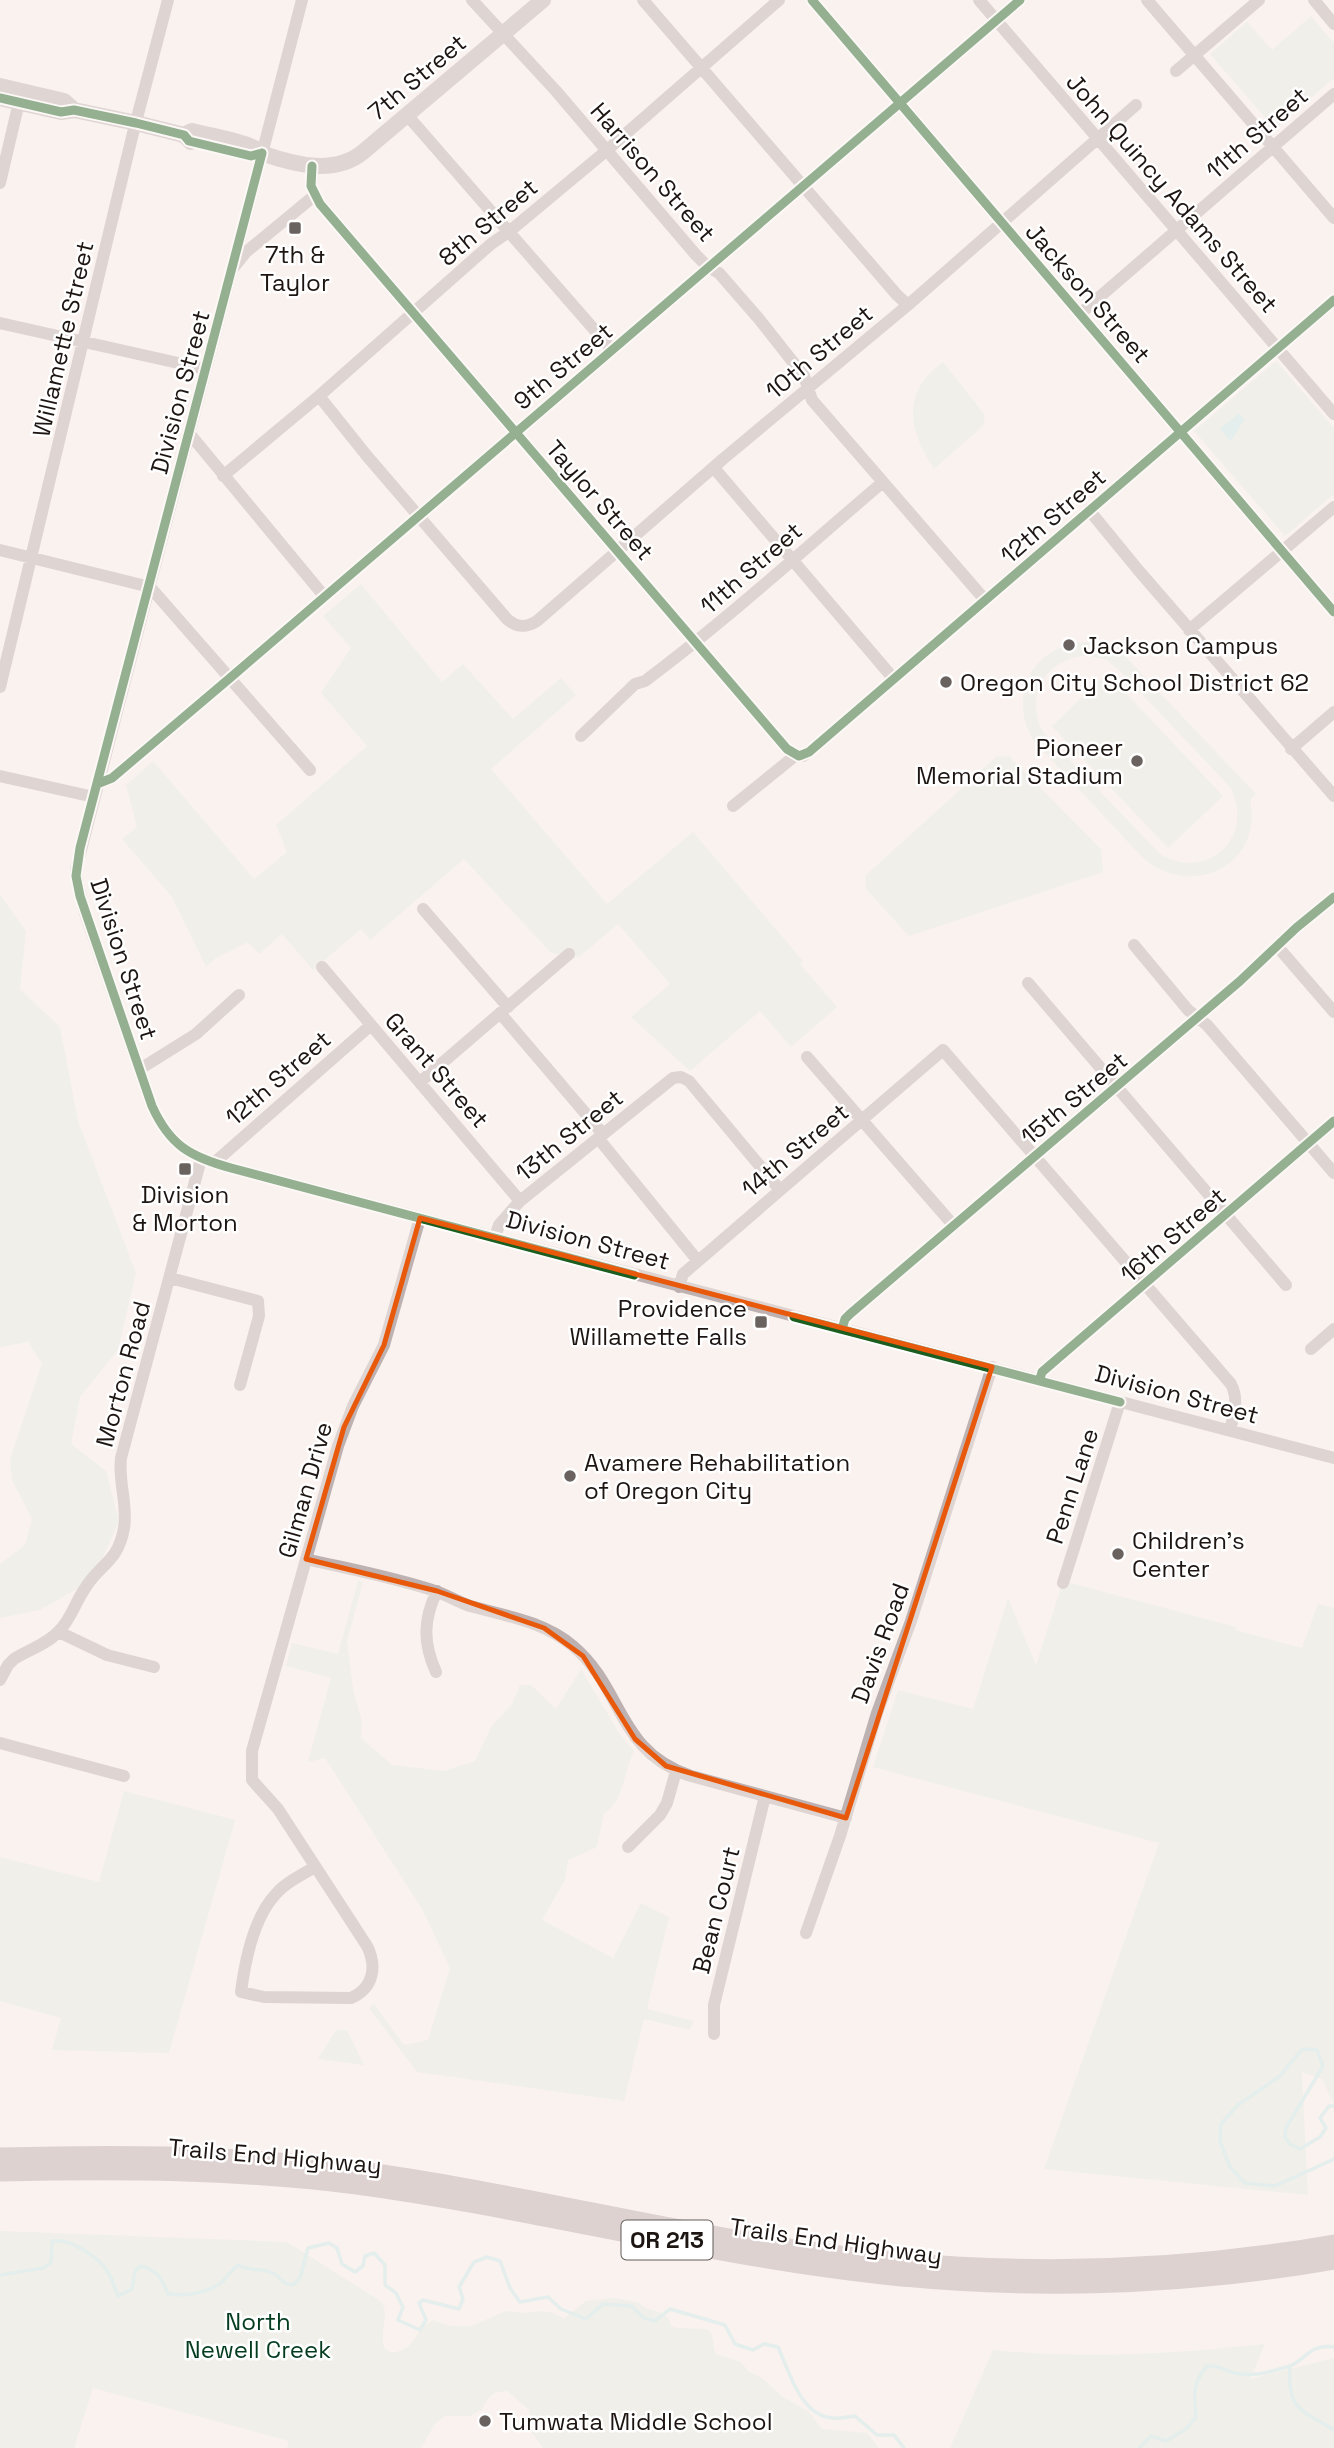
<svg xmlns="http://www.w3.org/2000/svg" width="1334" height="2448" font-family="'Space Grotesk',sans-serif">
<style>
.green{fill:#e4ebe2;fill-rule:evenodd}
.water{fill:#cbe8e8}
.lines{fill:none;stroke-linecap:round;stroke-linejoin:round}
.stream{stroke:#cbe8e8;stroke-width:3.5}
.minor{stroke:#bdb1b1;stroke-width:12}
.major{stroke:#bfb1b2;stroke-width:16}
.highway{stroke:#baabab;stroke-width:19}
.cycleway-casing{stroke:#fff;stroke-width:13}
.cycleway{stroke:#1b5e20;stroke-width:9}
.marked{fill:none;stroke:#e8590c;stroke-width:5;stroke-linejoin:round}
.poi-dot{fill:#6a625f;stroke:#fff;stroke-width:2.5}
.labels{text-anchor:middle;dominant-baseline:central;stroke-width:5;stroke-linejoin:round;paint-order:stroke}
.shield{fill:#fff;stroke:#615b59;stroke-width:2}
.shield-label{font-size:23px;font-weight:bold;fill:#1d1512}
.street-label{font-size:24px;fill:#1d1512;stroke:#fff}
.poi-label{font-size:24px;fill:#1d1512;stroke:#fff;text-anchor:start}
.park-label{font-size:24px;fill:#033c1f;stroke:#fff}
</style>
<rect width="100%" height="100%" fill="#faf2ee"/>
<!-- green -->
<path class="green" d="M1311 16 1334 43V78L1275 129 1210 54 1247 22 1272 50Z
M1276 361 1334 428V494L1285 536 1194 431Z
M943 362 985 415 983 426 934 469C908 429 901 393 943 362Z
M361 584 442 682 463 664 513 719 561 678 576 695 491 769 607 904 693 832 803 961 800 964 837 1007 791 1047 760 1011 690 1071 631 1017 670 984 618 924 579 957 551 953 464 859 370 940 361 929 313 970 282 934 259 954 248 942 216 958 206 967 172 897 122 839 137 827 126 785 153 761 254 879 287 852 276 825 367 746 321 693 351 648 323 616Z
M1086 642 1106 645 1123 654 1256 794 1250 800C1264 865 1191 900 1143 858L1033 740C1007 694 1033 645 1086 642ZM1090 656 1107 660 1120 671 1230 787C1256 836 1208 883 1160 854L1043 732C1023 695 1048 655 1090 656Z
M1107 673 1223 796 1168 848 1052 726Z
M1009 756 1101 849 1103 872 909 936 866 889 865 876 996 757Z
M0 895 26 931 20 989 60 1027 78 1121 136 1273 118 1350 80 1397 71 1444 106 1471 119 1521 93 1580 40 1610 0 1618V1564L25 1545 32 1519 12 1480 10 1460 42 1364 28 1342 0 1347Z
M358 1581 363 1582 347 1641 353 1689 362 1722 361 1738 392 1765 444 1771 475 1761 491 1727 512 1704 520 1685H531L556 1709 581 1669 619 1733 634 1751C624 1770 624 1802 604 1813L597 1847 568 1860 565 1880 542 1920 613 1958 641 1903 669 1917 647 2009 694 2021 690 2030 644 2019 624 2101 417 2072 369 2008 374 2004 404 2045 428 2040 450 1968 422 1909 325 1758 308 1762 331 1678 286 1666 292 1643 338 1654Z
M1063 1581 1236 1627 1235 1630 1302 1648 1318 1604 1334 1608V2104L1322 2079 1302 2072 1308 2195 1044 2169 1159 1843 873 1767 898 1690 973 1709 1008 1598 1036 1665Z
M124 1791 235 1820 169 2053 52 2050 61 2018 0 2001V1857L99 1882Z
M336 2030H347L364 2065 318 2059Z
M0 2231 287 2242 382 2302C390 2318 378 2333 385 2349L392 2353C418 2349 414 2328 434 2320L450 2326H471L506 2311 525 2313 541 2311 553 2313 564 2318 586 2301 613 2298 637 2302 646 2308 662 2313 669 2319 671 2326 676 2328 707 2329C715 2335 712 2346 716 2354L741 2362 748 2371 762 2378 783 2397 808 2411 822 2429 867 2433 879 2448H543L532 2433 529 2410 507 2391C492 2392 488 2396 482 2410L469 2416H445L435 2424 421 2448H287L289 2441 93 2388 74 2448H0Z
M1265 2344 1250 2379 1334 2358V2448H950L993 2350C1084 2359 1174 2354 1265 2344Z"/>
<!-- water -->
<path class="water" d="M1239 413 1245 420C1238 425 1239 433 1230 441L1220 429Z"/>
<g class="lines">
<!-- stream -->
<path class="stream" d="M1334 2106H1329L1320 2118 1326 2128 1320 2137 1300 2149 1290 2144 1285 2137 1286 2128 1323 2066 1317 2050 1302 2049 1280 2076 1238 2105 1221 2124 1220 2141 1230 2167 1245 2183 1275 2186 1334 2159
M0 2275 43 2268 51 2263 52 2241C71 2238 100 2258 109 2274 113 2281 115 2289 118 2296L132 2289 135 2271 140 2266C158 2270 162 2279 168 2294 185 2296 203 2294 218 2285 225 2281 230 2271 238 2265 249 2272 262 2267 273 2273 282 2278 280 2283 293 2285L300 2278 308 2248 329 2243 337 2248 342 2264 355 2272 363 2266 365 2256 374 2253 385 2265V2285L396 2293 403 2307 398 2320 420 2330 426 2320 419 2303 423 2300 459 2309 463 2299 459 2287 474 2262 487 2257 500 2261 510 2288 520 2302 548 2297 561 2309 586 2319 603 2304 631 2306 644 2318 655 2321 670 2309 725 2325 735 2344 753 2350 764 2344 778 2347C789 2371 801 2417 833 2418 840 2419 848 2417 855 2416L877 2435H894L904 2448
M1334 2347C1309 2344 1308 2358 1290 2366 1287 2410 1300 2409 1334 2430
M1139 2448 1151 2436 1166 2441 1186 2429 1196 2417C1194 2395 1192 2383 1207 2366 1219 2365 1224 2370 1234 2373 1255 2377 1270 2372 1290 2366"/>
<!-- minor -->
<path class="minor" d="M302 0 76 869 78 885 85 913 152 1106C170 1146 191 1157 231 1168L1334 1458
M472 0 556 91 696 255 708 267 719 273 759 319 804 376 812 400 985 600
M643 0 897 295 908 305
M812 0 1334 612
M979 0 1334 414
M1147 0 1334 218
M1314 0 1334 24
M1176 71 1259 0
M407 115 612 350
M312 166 311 186 320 204 787 749 796 755
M0 183 19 102
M234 267 246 252 314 196
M1081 313 1334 94
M0 323 205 369
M319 396 367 456 507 619C517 628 526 628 537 621L723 459 908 305 1136 105
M189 433 324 596
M714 468 893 678
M223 476 319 396 491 244 510 231 606 151 779 0
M1089 510 1139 571 1334 796
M0 550 150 587 310 770
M1189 630 1334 507
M0 687 132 137 168 0
M581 736 635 684 645 681C728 619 804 549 883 482
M1291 749 1334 712
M0 776 94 797
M97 784 112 778 230 678 1020 0
M733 806 796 755 803 756 809 752 1334 300
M423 909 508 1007
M1134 945 1188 1010 1207 1025 1334 1173
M1277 946 1334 1012
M322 967 520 1201
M1028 983 1286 1285
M500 1013 603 1134
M807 1057 954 1226
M140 1069 196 1034 239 995
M420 1082 569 954
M598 1138 698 1261
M214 1163 371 1025
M495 1237 499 1225 520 1201 673 1078 681 1077 689 1081 780 1190
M170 1278 258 1301 259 1316 240 1385
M679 1287 683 1274 943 1050 1231 1384C1239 1399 1234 1414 1230 1430
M842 1329 845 1319 850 1314 1240 981 1296 928 1334 897
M1311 1349 1334 1329
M1040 1379 1042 1372 1334 1121
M306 1559C349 1569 393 1577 435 1591 447 1595 458 1602 470 1606 506 1616 543 1621 573 1646 624 1689 617 1752 691 1776L846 1818
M1063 1583 1120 1402
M59 1632 107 1655 154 1667
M436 1672C423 1643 423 1620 437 1591
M0 1680 8 1665 14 1659C28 1650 48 1644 59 1631 71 1619 75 1603 84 1590 99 1564 118 1563 124 1528 128 1505 118 1481 121 1458L201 1159
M0 1743 124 1776
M628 1847 660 1815 667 1803 676 1771
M315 1867C301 1875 285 1883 275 1895 253 1919 245 1961 241 1992L264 1997 351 1998C374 1988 377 1966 367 1946L278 1809 252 1780V1751L338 1446 353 1406 384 1345 420 1218
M806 1933 840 1836 877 1713 911 1621 992 1367
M714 2034V2005L765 1796"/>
<!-- major -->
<path class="major" d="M0 86 64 101 74 110
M0 98 61 112 74 110 136 123 184 135 191 142
M184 135 192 131C211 136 232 139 250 146 256 148 259 152 264 154 296 165 335 175 363 152L543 0"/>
<!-- highway -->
<path class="highway" d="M0 2157C110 2154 221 2154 330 2167 523 2190 710 2245 903 2262 1047 2275 1191 2269 1334 2244
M0 2172C119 2169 239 2170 357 2185 534 2209 706 2256 883 2275 1033 2291 1185 2286 1334 2260"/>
<defs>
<path id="cycleway" d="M812 0 1334 612
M0 98 61 112 74 110 136 123 184 135 189 141 251 156 262 153
M262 153 80 848 76 876 80 896 152 1106C170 1146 191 1157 231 1168L634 1275
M312 166 311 186 320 204 787 749 799 756 809 752 1334 300
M97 784 112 778 230 678 1020 0
M794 1317 1120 1402
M842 1329 845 1319 850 1314 1240 981 1296 928 1334 897
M1040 1379 1042 1372 1334 1121"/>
</defs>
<!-- cycleway casing -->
<use href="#cycleway" class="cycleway-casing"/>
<!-- cycleway -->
<use href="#cycleway" class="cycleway"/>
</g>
<!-- marked area -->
<path d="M0 0H1334V2448H0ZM420 1218 992 1367 846 1818 666 1766 635 1739 583 1656 544 1628 437 1591 306 1559 344 1427 384 1345Z" fill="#faf2ee" fill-opacity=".55" fill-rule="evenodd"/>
<path class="marked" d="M420 1218 992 1367 846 1818 666 1766 635 1739 583 1656 544 1628 437 1591 306 1559 344 1427 384 1345Z"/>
<!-- markers -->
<g class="poi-dot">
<rect x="288" y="221" width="14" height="14" rx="3.5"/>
<circle cx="1069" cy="645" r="7"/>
<circle cx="946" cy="682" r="7"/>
<circle cx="1137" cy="761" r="7"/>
<rect x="178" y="1162" width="14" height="14" rx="3.5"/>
<rect x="754" y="1315" width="14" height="14" rx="3.5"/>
<circle cx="570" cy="1476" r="7"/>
<circle cx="1118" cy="1554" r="7"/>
<circle cx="485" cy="2421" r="7"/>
</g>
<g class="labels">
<!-- shield labels -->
<rect class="shield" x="621.5" y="2220.5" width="91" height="39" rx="5"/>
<g class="shield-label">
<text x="667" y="2240">OR 213</text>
</g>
<!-- street labels -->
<g class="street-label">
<text transform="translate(417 77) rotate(-40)">7th Street</text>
<text transform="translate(1257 133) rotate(-41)">11th Street</text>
<text transform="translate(653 172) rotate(49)">Harrison Street</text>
<text transform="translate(1172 193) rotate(49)">John Quincy Adams Street</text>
<text transform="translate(488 222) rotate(-40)">8th Street</text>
<text transform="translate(1088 293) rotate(49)">Jackson Street</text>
<text transform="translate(63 339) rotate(-77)">Willamette Street</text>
<text transform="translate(819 352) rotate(-40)">10th Street</text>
<text transform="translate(563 366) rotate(-40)">9th Street</text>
<text transform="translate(180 392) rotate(-75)">Division Street</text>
<text transform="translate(600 500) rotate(49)">Taylor Street</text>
<text transform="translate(1053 516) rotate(-41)">12th Street</text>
<text transform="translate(751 568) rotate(-41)">11th Street</text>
<text transform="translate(124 959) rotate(72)">Division Street</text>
<text transform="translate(437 1070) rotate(49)">Grant Street</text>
<text transform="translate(278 1078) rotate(-41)">12th Street</text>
<text transform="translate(1074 1098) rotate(-40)">15th Street</text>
<text transform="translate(569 1135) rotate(-39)">13th Street</text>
<text transform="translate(795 1150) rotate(-40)">14th Street</text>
<text transform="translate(1173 1235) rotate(-41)">16th Street</text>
<text transform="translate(588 1240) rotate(15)">Division Street</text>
<text transform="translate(123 1374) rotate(-75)">Morton Road</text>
<text transform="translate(1177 1394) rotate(15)">Division Street</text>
<text transform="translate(1072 1486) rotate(-72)">Penn Lane</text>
<text transform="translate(305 1490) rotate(-74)">Gilman Drive</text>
<text transform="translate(880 1643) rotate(-70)">Davis Road</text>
<text transform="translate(716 1910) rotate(-76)">Bean Court</text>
<text transform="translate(275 2156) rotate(5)">Trails End Highway</text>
<text transform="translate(836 2241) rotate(8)">Trails End Highway</text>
</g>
<!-- poi labels -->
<g class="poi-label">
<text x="295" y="254" text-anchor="middle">7th &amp;<tspan x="295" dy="28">Taylor</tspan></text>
<text x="1083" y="645">Jackson Campus</text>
<text x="960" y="682">Oregon City School District 62</text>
<text x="1123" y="747" text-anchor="end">Pioneer<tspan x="1123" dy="28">Memorial Stadium</tspan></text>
<text x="185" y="1194" text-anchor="middle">Division<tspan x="185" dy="28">&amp; Morton</tspan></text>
<text x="747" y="1308" text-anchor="end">Providence<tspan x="747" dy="28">Willamette Falls</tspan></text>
<text x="584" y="1462">Avamere Rehabilitation<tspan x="584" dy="28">of Oregon City</tspan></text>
<text x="1132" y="1540">Children's<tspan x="1132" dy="28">Center</tspan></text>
<text x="499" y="2421">Tumwata Middle School</text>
</g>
<!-- park labels -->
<g class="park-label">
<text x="258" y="2321">North<tspan x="258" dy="28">Newell Creek</tspan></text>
</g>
</g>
</svg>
